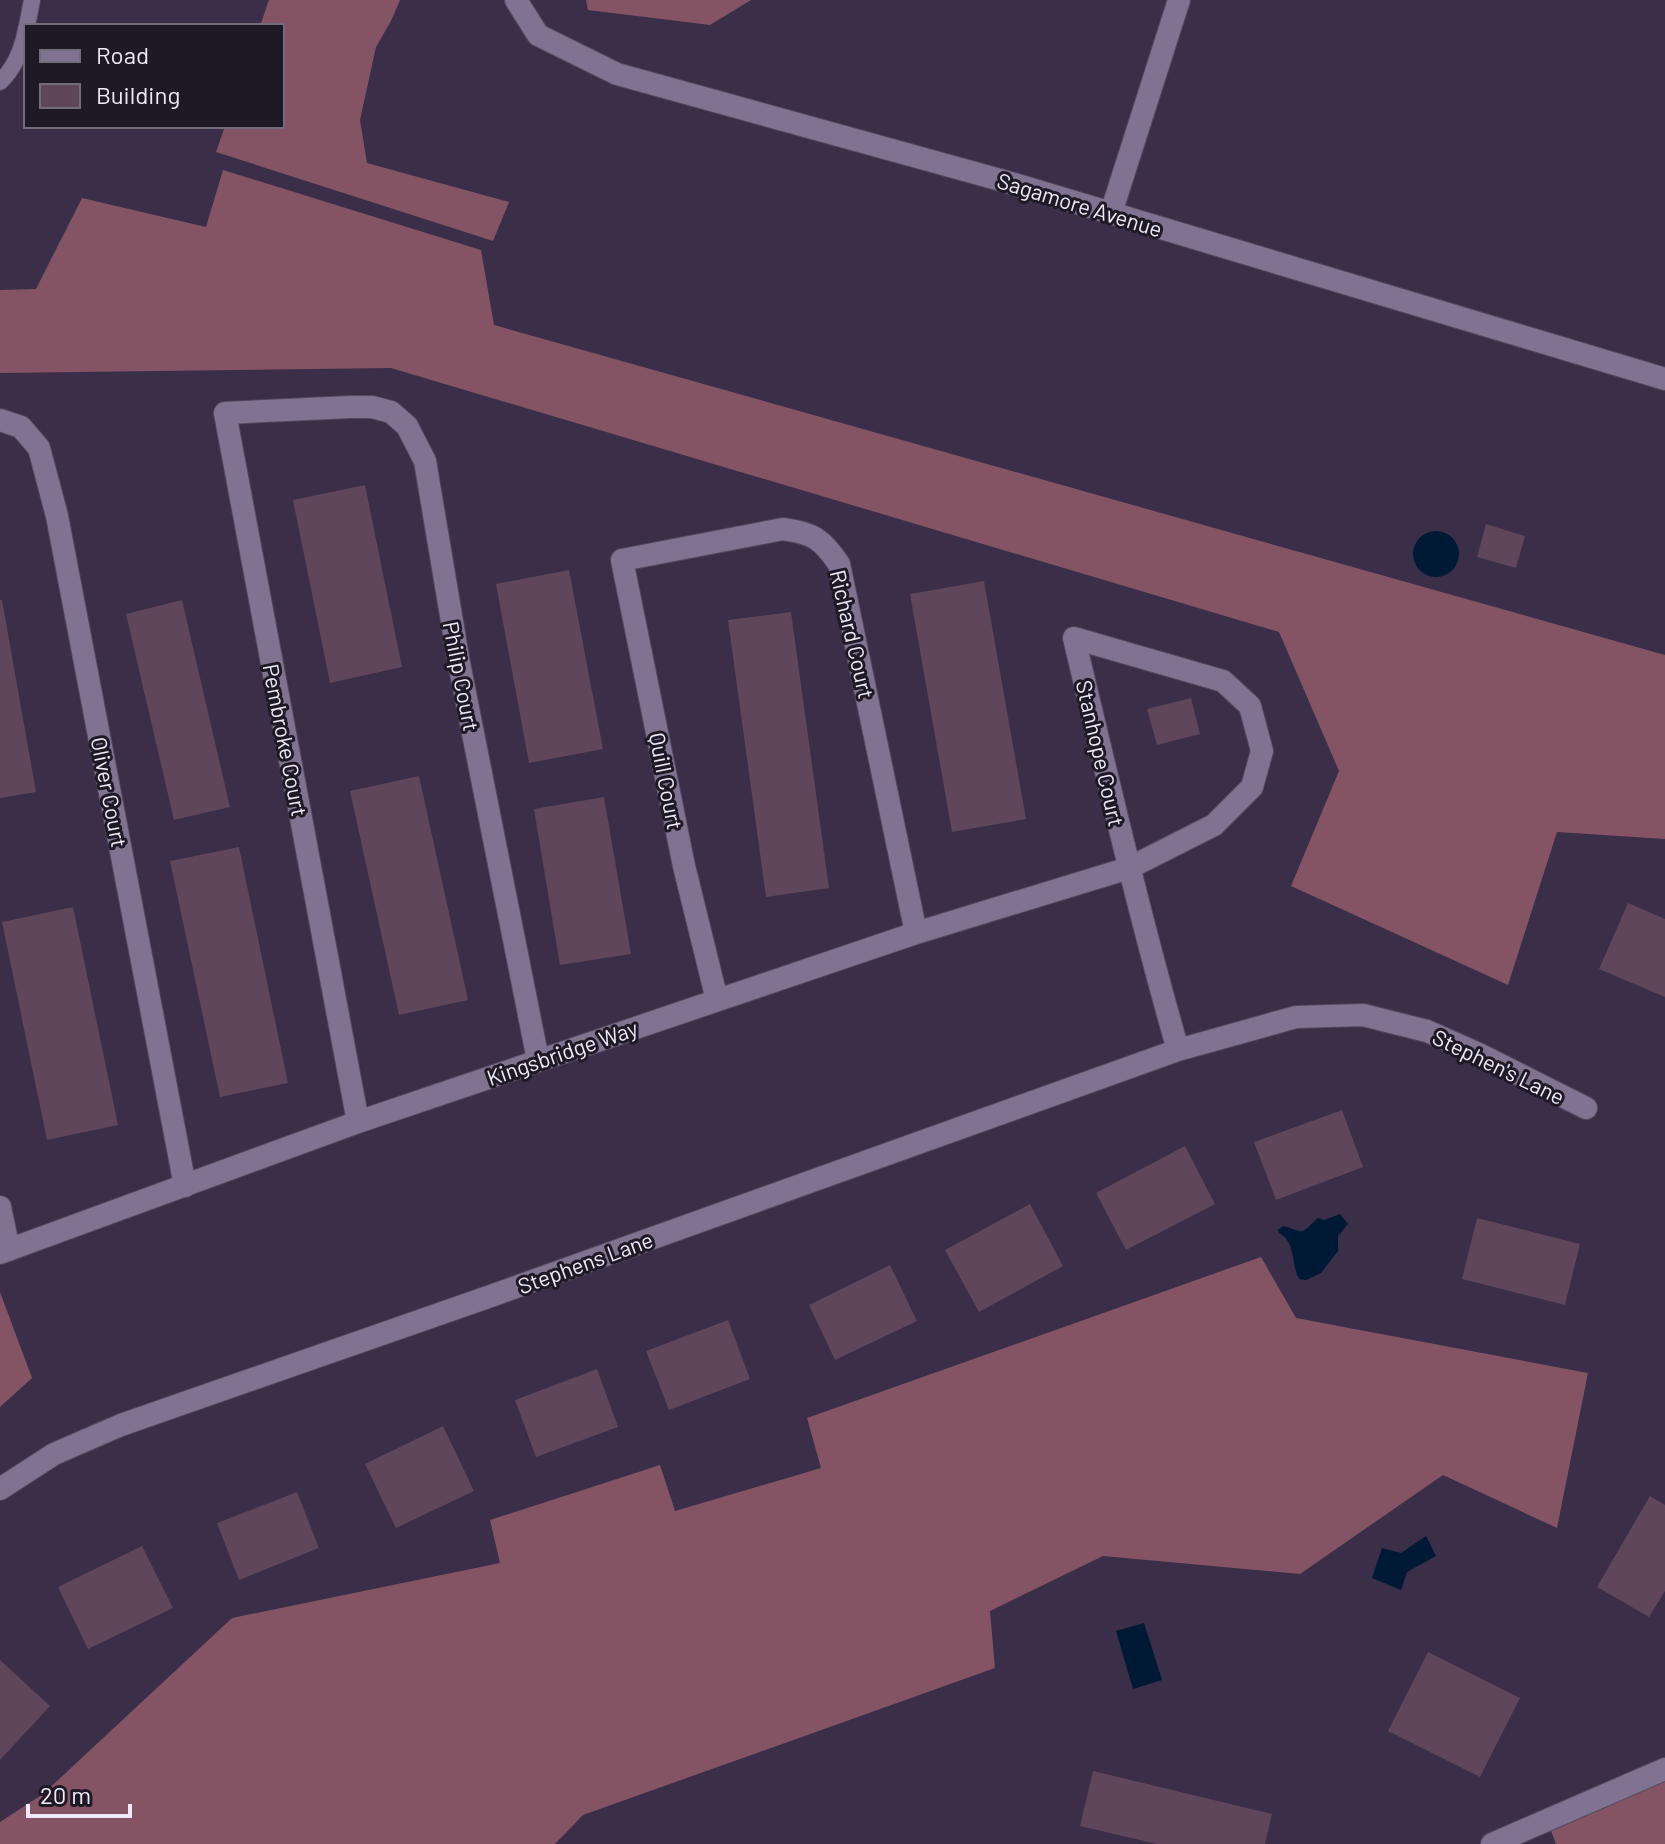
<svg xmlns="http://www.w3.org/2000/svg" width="1665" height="1844" font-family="Barlow,sans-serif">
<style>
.forest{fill:#845464}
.water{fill:#001935}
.building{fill:#5f465b}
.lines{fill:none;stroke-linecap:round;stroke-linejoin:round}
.service-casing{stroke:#53495f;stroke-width:18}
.minor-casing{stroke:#53495f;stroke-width:24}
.service{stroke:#807391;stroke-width:16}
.minor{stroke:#807391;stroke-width:22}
.labels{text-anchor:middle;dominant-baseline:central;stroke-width:6;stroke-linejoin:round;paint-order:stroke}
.street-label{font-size:22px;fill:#f0e9fa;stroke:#1f1925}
</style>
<rect width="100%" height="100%" fill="#3a2e48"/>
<!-- forest -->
<path class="forest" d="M269 0H400L391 21 376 47 360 120 367 163 509 202 493 241 216 152 225 126H282V26H260Z
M586 0H751L710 25 588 10Z
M223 170 481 250 494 325 1665 655V839L1557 832 1508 985 1291 886 1339 771 1279 632 391 368 0 373V290L36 289 82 198 206 227Z
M1261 1257 1296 1318 1588 1373 1557 1528 1443 1475 1300 1574 1103 1556 990 1611 995 1668 583 1815 555 1844H0V1822L43 1794 232 1618 500 1563 490 1520 660 1465 675 1511 821 1468 807 1418Z
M0 1292 32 1378 0 1407Z
M1665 1772V1844H1556L1550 1828Z"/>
<!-- water -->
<path class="water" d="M1413 554a23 23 0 1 1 46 0a23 23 0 1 1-46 0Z
M1340 1214 1348 1224 1338 1236V1251L1321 1273 1306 1280 1299 1279C1291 1264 1296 1242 1279 1233L1278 1230 1283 1226C1307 1233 1299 1235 1318 1218L1324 1220Z
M1426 1536 1436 1556 1407 1572 1401 1590 1372 1578 1382 1548 1401 1553Z
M1144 1623 1162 1680 1133 1689 1116 1631Z"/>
<!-- building -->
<path class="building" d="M365 485 402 667 330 683 293 500Z
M1486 524 1525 536 1516 568 1477 557Z
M569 570 603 749 529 763 496 584Z
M984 581 1026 819 952 832 910 594Z
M0 600H2L36 792 0 798Z
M182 600 230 807 174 820 126 614Z
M791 612 829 888 766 897 728 620Z
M1191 698 1200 734 1157 745 1147 709Z
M419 776 468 1000 399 1015 350 791Z
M604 797 631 954 560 965 534 809Z
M239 847 288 1083 220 1097 170 861Z
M1628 903 1665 919V997L1599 969Z
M73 907 118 1125 47 1140 2 922Z
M1342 1110 1363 1167 1276 1200 1254 1142Z
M1185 1146 1215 1204 1126 1250 1096 1193Z
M1030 1204 1063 1266 979 1312 945 1250Z
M1477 1218 1580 1244 1565 1305 1462 1279Z
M890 1265 917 1321 835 1360 809 1305Z
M728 1320 750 1379 669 1410 646 1351Z
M597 1369 618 1427 536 1457 515 1400Z
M443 1426 474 1491 396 1528 365 1464Z
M297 1492 319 1548 239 1580 217 1523Z
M1650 1496 1665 1505V1591L1649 1617 1597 1587Z
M142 1546 173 1608 88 1649 58 1587Z
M1428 1652 1520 1698 1480 1777 1388 1731Z
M0 1660 50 1706 0 1760Z
M1093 1771 1272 1814 1265 1844H1157L1080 1826Z"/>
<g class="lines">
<defs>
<path id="service" d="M27 26 32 0
M0 82C14 69 23 48 26 29"/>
<path id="minor" d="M516 0 538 35 617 74 1004 181 1665 379
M1111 213 1179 0
M0 420 21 427 39 448 57 516 185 1186
M717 1000 684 866 622 560 783 529C813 533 822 539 839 564L916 933
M358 1122 225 413 350 407H372L391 412 407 426 425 461 459 663 538 1060
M0 1207 9 1250
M0 1253 358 1122 916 933 1129 868 1214 825 1252 787 1262 751 1250 706 1223 681 1074 638C1107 776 1139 914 1178 1050
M0 1489 54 1454 121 1425 488 1297 1178 1050 1296 1017 1363 1015 1427 1031 1481 1055 1586 1108
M1492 1844 1665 1769"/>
</defs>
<!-- service casing -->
<use href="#service" class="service-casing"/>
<!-- minor casing -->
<use href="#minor" class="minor-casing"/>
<!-- service -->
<use href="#service" class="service"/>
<!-- minor -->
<use href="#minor" class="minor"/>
</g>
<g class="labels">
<!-- street labels -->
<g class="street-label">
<text transform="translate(1080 204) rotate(17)">Sagamore Avenue</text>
<text transform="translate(853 634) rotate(77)">Richard Court</text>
<text transform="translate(462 676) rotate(79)">Philip Court</text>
<text transform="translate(286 740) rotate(79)">Pembroke Court</text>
<text transform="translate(1101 753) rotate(77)">Stanhope Court</text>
<text transform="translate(667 781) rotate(79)">Quill Court</text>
<text transform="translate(110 792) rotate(79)">Oliver Court</text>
<text transform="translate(562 1052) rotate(-19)">Kingsbridge Way</text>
<text transform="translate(1499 1066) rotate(26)">Stephen's Lane</text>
<text transform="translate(585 1262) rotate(-20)">Stephens Lane</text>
</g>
</g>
<!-- legend -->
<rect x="24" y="24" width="260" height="104" fill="#1f1925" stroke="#736c7a" stroke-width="2"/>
<rect x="40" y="50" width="40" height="12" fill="#807391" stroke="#736c7a" stroke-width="2"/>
<text x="96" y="64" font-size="24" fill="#f0e9fa">Road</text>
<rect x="40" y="84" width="40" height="24" fill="#5f465b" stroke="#736c7a" stroke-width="2"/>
<text x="96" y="104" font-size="24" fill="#f0e9fa">Building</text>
<!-- scale -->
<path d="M28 1804v12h102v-12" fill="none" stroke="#f0e9fa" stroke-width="4"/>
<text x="40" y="1804" font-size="24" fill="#f0e9fa" stroke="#1f1925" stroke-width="6" paint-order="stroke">20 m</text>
</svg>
